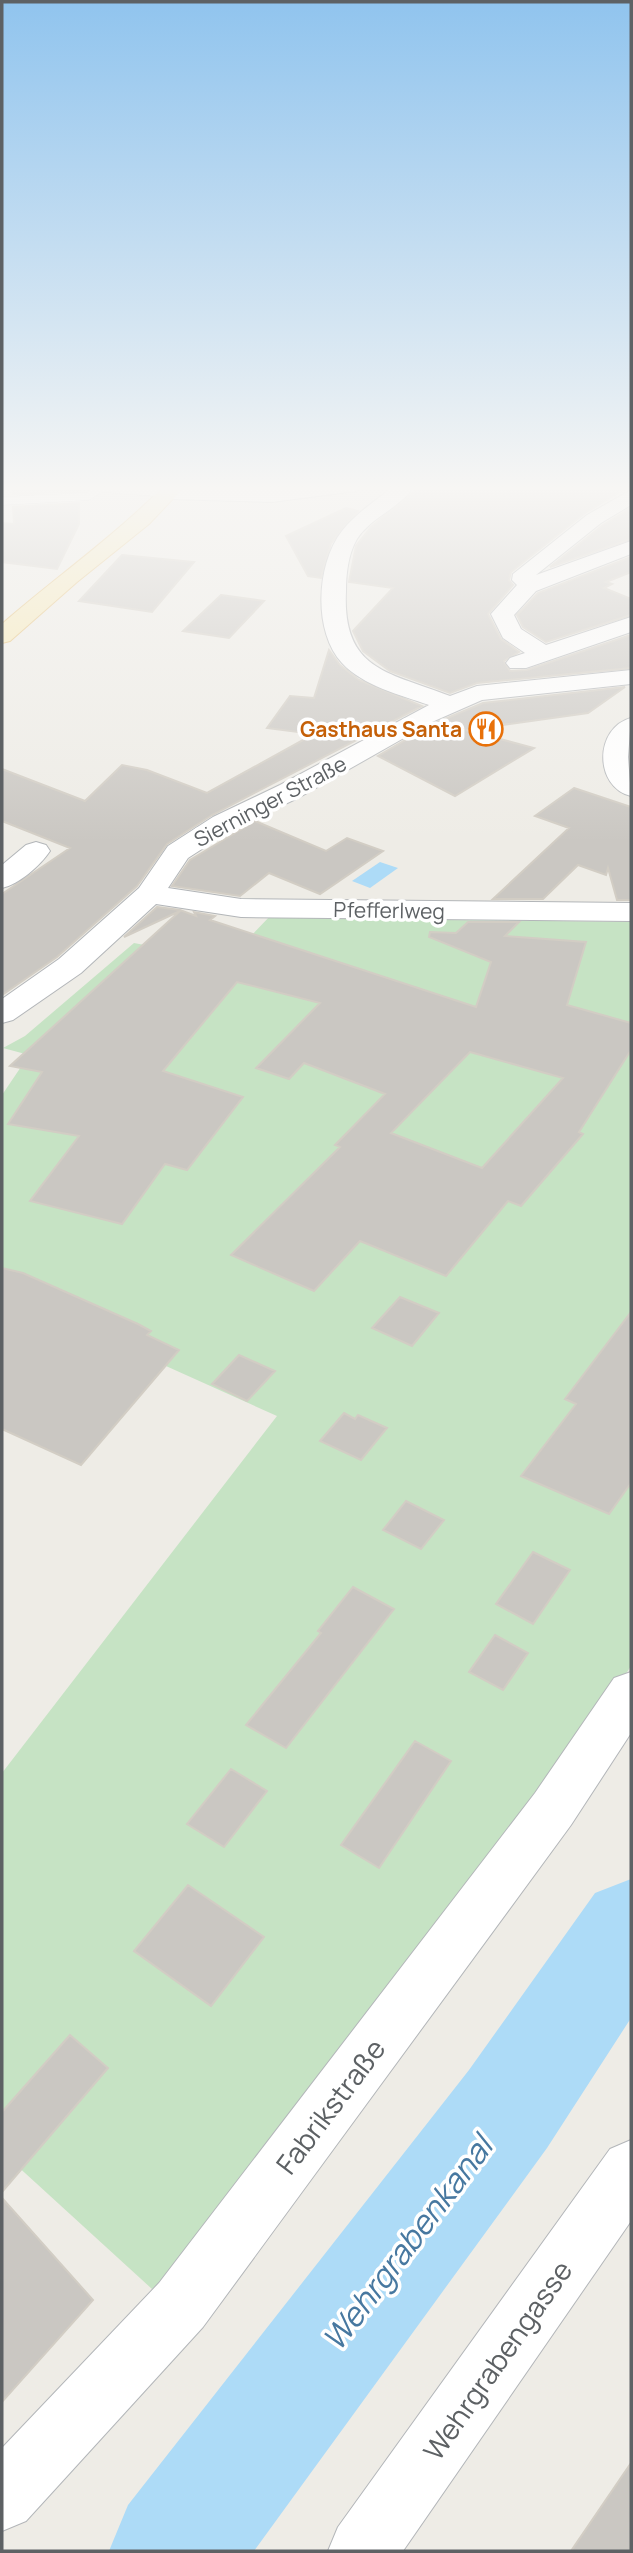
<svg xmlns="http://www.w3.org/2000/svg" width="633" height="2553" font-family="Manrope,sans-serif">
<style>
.green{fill:#c6e3c4}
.water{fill:#addbf7}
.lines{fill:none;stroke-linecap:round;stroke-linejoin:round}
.river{fill:#addbf7;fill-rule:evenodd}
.building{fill:#cac7c2;stroke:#d2cdc4;stroke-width:2;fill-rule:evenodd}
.lane-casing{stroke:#b3b6b9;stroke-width:1}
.street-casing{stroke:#b3b6b9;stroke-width:2}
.primary-casing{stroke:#e4ba68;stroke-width:2}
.lane{fill:#fff;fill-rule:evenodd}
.street{fill:#fff;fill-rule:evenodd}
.primary{fill:#f7e8b1;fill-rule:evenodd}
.labels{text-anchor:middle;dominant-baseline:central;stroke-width:7;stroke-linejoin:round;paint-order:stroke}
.far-food-label{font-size:21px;font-weight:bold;fill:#c56008;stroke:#fff;text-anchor:end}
.far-street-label{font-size:21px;fill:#5d6164;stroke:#fff}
.near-street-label{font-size:28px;fill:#5d6164;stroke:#fff}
.near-water-label{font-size:32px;font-style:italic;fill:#4778a0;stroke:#fff}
</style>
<rect width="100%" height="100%" fill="#eeece6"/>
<!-- green -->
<path class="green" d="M272 914 366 919 631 922V1666L548 1792 180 2268 152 2289 2 2152V1773L277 1416 97 1335 2 1303V1095L29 1055 3 1048 25 1036 134 943 227 961Z"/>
<!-- water -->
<path class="water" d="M380 862 398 868 370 888 352 881Z"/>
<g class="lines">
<!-- river -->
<path class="river" d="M631 1879V2018L547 2148 254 2551H109L128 2505 469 2070 595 1893Z"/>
</g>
<!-- building -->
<path class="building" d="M13 485H78V491L13 494Z
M431 485H569L582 489 590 485H631L585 513 511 572 509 580 513 585 488 614 501 639 519 652 504 661 510 671 527 670 631 635V668L477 683 450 693 390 671 363 651 353 631 393 588 349 582 356 546 371 527 413 492Z
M79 503V524L57 569 2 562V523L14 524 13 507Z
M346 508 358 511 331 543 321 578 308 576 286 536Z
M631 508V539L550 567 603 525Z
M122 555 194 562 152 612 79 601Z
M631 557V572L606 582 612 584 604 588 631 599V615L546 642 523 627 517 615 538 593Z
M221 595 264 601 229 638 183 631Z
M329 650 340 665 359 680 422 706 212 815 167 844 137 886 57 957 2 995V894L70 848 2 821V769L85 801 122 765 147 770 207 793 314 734 267 728 290 696 314 698Z
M625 687 588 713 466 730 534 748 455 796 378 756 433 724 483 703Z
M574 788 631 807V900H617L608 868 606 875 578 865 543 899H493L569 828 535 816Z
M255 821 326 851 347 838 383 851 320 894 269 873 240 896 172 886 190 860Z
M157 907 180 910 196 916 194 912 215 916 210 920 476 1007 491 962 429 937 430 932 456 933 468 922H519L505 936 586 942 567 1005 631 1023V1050L579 1132 583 1134 521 1206 508 1201 446 1276 360 1241 314 1291 231 1255 340 1147 335 1145 385 1094 304 1063 289 1079 256 1068 320 1003 237 982 163 1071 243 1097 187 1170 165 1164 122 1224 30 1201 79 1136 8 1124 42 1072 10 1066 180 911 124 937ZM470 1052 563 1078 482 1168 391 1133Z
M2 1268 23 1273 138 1324 151 1331 147 1335 179 1350 81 1465 2 1429Z
M400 1297 439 1313 412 1346 372 1328Z
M631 1312V1483L609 1514 521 1476 576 1404 565 1399Z
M239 1355 275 1371 247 1401 212 1384Z
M344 1413 355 1419 358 1415 387 1428 361 1460 320 1441Z
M406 1501 444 1520 421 1549 383 1530Z
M533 1552 570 1570 533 1624 496 1604Z
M353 1587 394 1609 286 1748 246 1725 321 1633 318 1631Z
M495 1635 528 1653 503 1690 469 1672Z
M415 1741 451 1761 379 1868 341 1845Z
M231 1769 267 1791 224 1847 187 1824Z
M188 1885 264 1937 211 2006 134 1951Z
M70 2035 108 2068 2 2192V2112Z
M2 2198 93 2300 2 2402Z
M631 2463V2551H571Z"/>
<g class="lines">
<defs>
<path id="lane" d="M108 485 170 489 176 493 170 497 102 492 89 500 2 505V497L86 493 96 486Z"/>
<path id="street" d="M310 485H366L356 491 272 502 170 499 160 493 170 487 272 490Z
M395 485H409L412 489C398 509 370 518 357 539 348 554 346 575 346 591 342 671 389 672 450 696L477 686 631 670V684L482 700 432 722 300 797 233 829 188 858 168 888 241 899 631 903V921L241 917 156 904 81 973 13 1020 2 1023V999L59 959 139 888 168 846 213 817 280 785 429 705C401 695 363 686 342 663 313 632 316 564 342 531 356 513 377 500 395 485Z
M631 490V505L601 523 536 575 631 541V554L536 591 514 615 521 629 546 645 631 617V632L526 668H510L506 663 510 658 525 653 503 638 491 614 517 585 512 580 513 574 587 515Z
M631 718 628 757 631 796C594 787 594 728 631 718Z
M36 842 46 845 50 851C40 866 19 884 2 888V865L26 845Z
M631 1672V1733L571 1825 203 2327 26 2521 2 2531V2448L159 2283 535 1793 614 1678Z
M631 2140V2221L403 2551H328L338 2527 610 2149Z"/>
<path id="primary" d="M165 485H186L149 524 77 582 10 641 2 643V624C56 577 115 536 165 485Z"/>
</defs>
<!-- lane casing -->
<use href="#lane" class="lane-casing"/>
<!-- street casing -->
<use href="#street" class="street-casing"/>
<!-- primary casing -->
<use href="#primary" class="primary-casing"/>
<!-- lane -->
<use href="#lane" class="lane"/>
<!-- street -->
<use href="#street" class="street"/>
<!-- primary -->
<use href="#primary" class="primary"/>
</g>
<!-- sky -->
<linearGradient id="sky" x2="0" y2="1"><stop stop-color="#90c4ee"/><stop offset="0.58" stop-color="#f7f6f4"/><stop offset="1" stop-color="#f7f6f4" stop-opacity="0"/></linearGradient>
<rect width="633" height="842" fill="url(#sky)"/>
<!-- icons -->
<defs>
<symbol id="restaurant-ring" viewBox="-11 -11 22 22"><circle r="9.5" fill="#fff" stroke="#e8710a" stroke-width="1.5"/><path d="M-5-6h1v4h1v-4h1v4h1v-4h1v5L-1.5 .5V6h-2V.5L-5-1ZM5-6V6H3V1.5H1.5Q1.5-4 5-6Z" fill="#e8710a"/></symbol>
</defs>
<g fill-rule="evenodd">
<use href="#restaurant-ring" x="467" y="710" width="38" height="38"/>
</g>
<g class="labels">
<!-- far-food labels -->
<g class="far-food-label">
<text x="462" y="729">Gasthaus Santa</text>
</g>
<!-- far-street labels -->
<g class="far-street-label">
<text transform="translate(270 801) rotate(-28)">Sierninger Straße</text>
<text transform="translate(389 910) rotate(1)">Pfefferlweg</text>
</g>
<!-- near-street labels -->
<g class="near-street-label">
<text transform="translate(330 2106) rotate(-53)">Fabrikstraße</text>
<text transform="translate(497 2360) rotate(-55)">Wehrgrabengasse</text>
</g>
<!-- near-water labels -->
<g class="near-water-label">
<text transform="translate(407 2243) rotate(-53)">Wehrgrabenkanal</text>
</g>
</g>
<!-- border -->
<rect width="633" height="2553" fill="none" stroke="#5d6164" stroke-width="7"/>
</svg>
